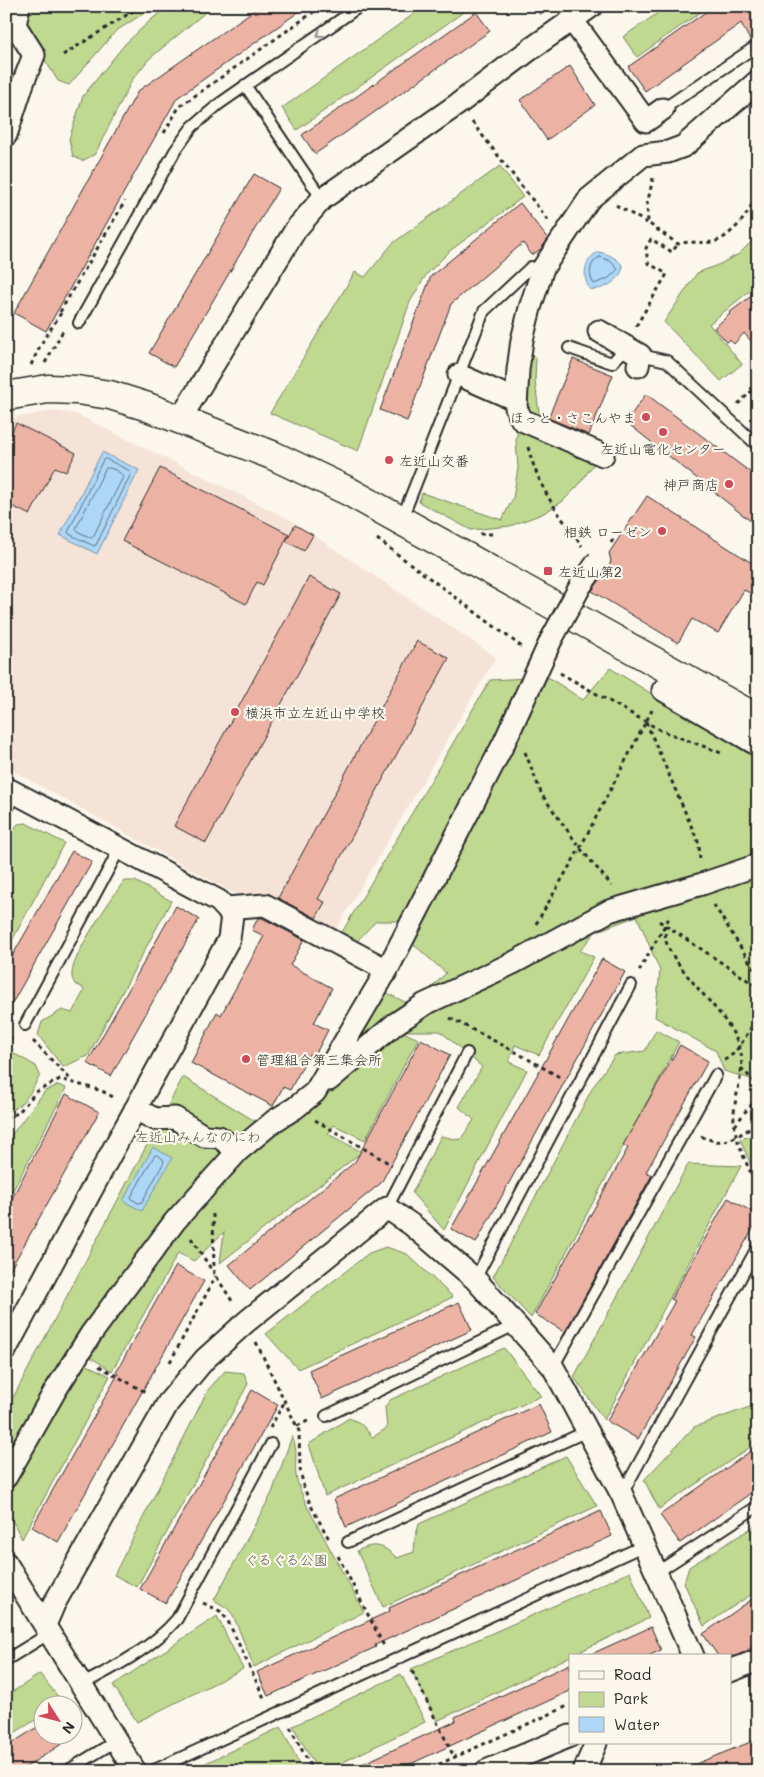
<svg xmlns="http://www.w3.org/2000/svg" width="764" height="1777" font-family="Mali,'Klee One',sans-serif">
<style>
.built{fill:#f6e3d7}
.green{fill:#bfd990;stroke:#75825e}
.water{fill:#acd7f7;stroke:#7892a5}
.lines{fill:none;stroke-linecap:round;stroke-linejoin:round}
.shore{stroke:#5f707d;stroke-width:1}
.building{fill:#ecb3a5;stroke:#2b2b2b}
.lane-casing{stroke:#2b2b2b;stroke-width:14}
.street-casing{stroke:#2b2b2b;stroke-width:25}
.secondary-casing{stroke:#2b2b2b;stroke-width:31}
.path{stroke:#2b2b2b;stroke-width:3;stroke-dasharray:4 4;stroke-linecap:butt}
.lane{stroke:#fbf7ec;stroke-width:10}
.street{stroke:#fbf7ec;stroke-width:21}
.secondary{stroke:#fbf7ec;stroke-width:28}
.street-bridge-casing{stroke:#2b2b2b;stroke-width:25;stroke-linecap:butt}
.street-bridge{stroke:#fbf7ec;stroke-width:21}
.oneway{stroke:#93918c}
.poi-dot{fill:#d1495b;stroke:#fbf7ec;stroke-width:2}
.labels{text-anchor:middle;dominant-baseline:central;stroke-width:4.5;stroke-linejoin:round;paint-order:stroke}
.poi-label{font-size:14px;fill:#2b2b2b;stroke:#fbf7ec;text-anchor:start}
.park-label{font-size:14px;fill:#505644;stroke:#fbf7ec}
</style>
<rect width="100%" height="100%" fill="#fbf7ec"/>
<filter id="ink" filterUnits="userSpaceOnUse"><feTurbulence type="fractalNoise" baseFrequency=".02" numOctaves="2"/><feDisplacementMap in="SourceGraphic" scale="10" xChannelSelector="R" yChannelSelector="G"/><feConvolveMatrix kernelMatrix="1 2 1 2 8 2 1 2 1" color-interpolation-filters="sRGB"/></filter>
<g filter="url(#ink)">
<!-- built -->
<path class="built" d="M53 411 76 414 291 520 496 657 335 931 241 897 6 767V419Z"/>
<!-- green -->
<path class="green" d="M27 6H155L116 31 69 85 58 81 23 25Z
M171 6H213L149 59 132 80 95 154 82 161 73 156 69 139 83 96 125 44 153 18Z
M425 6H472L297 130 282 108Z
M668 6H709L637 57 623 37Z
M500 166 523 197 451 250 426 275 410 302 358 451 270 413 355 272 365 277 393 243Z
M758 235V284L709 324 742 364 721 381 664 322 697 273 720 264 739 254Z
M526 351 536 358 535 381 540 421 598 458 578 486 562 502 542 514 510 526 471 530 419 502 422 493 502 520 513 498 518 468 516 441 522 403Z
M610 668 758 760V1081L724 1071 716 1051 655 1017 660 971 637 916 595 932 580 951 594 957 539 1055 515 1045 509 1062 527 1070 444 1230 412 1193 441 1136 460 1140 474 1120 459 1107 482 1067 440 1031H401L418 1039 365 1140 334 1125 328 1134 362 1152 220 1263 224 1232 194 1261 178 1253 112 1371 87 1355 167 1244 204 1203 197 1196 175 1221 91 1334 55 1391 6 1477V1411L183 1077 268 1129 311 1101 351 1046 385 992 413 1006 446 973 413 944 399 921H376L354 944 341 934 490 680 548 677 583 700Z
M26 823 64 843 6 952V838L18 824Z
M124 881H135L171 901 88 1056 63 1067 38 1035 42 1022 62 1010 72 1013 84 991 82 987 75 984C74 982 72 979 72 977 69 958 112 898 124 881Z
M656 1030 679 1042 531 1318 493 1277 593 1087 615 1055 645 1051Z
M6 1049 36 1066 40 1075C33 1089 23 1108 6 1112Z
M58 1085 66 1088 6 1204V1137L9 1138 45 1091Z
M758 1134V1182L740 1139Z
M688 1164 741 1166 604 1420 574 1377Z
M386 1247 407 1254 453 1297 298 1369 266 1334 369 1253Z
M504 1348 541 1396 325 1496 309 1444 349 1418 360 1423 373 1437 387 1428 385 1407 390 1400Z
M79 1361 110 1376 22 1539 6 1509V1497Z
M225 1371 244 1373 248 1384 137 1587 114 1575 208 1390Z
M758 1404V1442L659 1509 644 1480 694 1427Z
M292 1436C299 1451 294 1461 296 1476 298 1486 303 1496 307 1506L364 1612 254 1667 233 1615 227 1608 214 1600 272 1493Z
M566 1456 597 1506 383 1607 357 1551C375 1542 383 1545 397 1558L414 1552 415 1538 419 1524Z
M758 1524V1590L704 1626 684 1583 689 1567Z
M630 1572 649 1618 437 1721 411 1669Z
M217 1616 243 1669 137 1722 113 1685Z
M40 1674 63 1703 42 1704V1716L6 1738V1696Z
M401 1674 425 1722 325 1771H318L293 1726Z
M281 1727 303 1771H189Z"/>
<!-- water -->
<path class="water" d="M599 252C609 254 617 258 623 266 622 280 602 292 589 289 582 275 584 258 599 252Z
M102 452 139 470 97 554 60 535Z
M153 1147 172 1158 142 1211 123 1201Z"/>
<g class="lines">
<!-- shore -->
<path class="shore" d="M600 257 610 261 618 269 609 278 594 284C588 275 589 262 600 257Z
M106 459 130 471 131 474 96 545 94 546 69 534 68 532 103 460Z
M106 468C111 467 121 472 123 477L93 537 91 538 77 531 76 529Z
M157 1155 163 1159 164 1162 142 1202 138 1203 132 1199 131 1197 154 1156Z"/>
</g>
<!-- building -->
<path class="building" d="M260 6H307L177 98 46 331 14 313 138 91Z
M714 6H758V38L751 42 741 23 645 91 628 67Z
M476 12 490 31 315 154 302 135Z
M570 66 595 105 547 140 520 100Z
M254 174 279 188 174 367 149 353Z
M520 203 548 239 542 248 532 255 523 243 451 304 407 421 380 410 431 276Z
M758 291V349L744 333 734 344 730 340 727 342 714 328 730 314 729 313Z
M573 359 613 375 589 435 548 418Z
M646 394 758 478V527L626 422Z
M16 423 76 453 66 472 55 467 30 515 6 503V443Z
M160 468 289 534 263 585 257 582 246 604 122 541Z
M647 496 758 567V597L744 590 718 633 692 619 678 643 592 591 609 567 611 561 609 553Z
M295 525 313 535 304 551 286 541Z
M309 577 341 594 206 843 174 826Z
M417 641 449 658 318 899 325 902 316 918 278 898Z
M72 851 92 862 6 1014V967Z
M176 906 199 919 111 1076 87 1063Z
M258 918H262L304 940 290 965 332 988 314 1023 328 1030 314 1057 309 1054 290 1090 283 1087 273 1106 191 1063 217 1012 221 1015 264 936 252 930Z
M602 959 625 972 476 1243 451 1229Z
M421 1039 450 1055 381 1183 250 1290 229 1265 355 1162Z
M680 1045 708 1061 646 1172 652 1175 565 1332 535 1314 628 1148 623 1145Z
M66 1094 99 1112 6 1277V1210Z
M728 1198 758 1215V1220L692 1335 696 1337 638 1439 607 1421 675 1301 671 1299Z
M176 1266 204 1281 58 1542 32 1527 118 1374 116 1372Z
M459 1302 472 1330 322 1399 309 1370Z
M252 1390 278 1405 166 1603 140 1589Z
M539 1404 552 1432 346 1527 334 1499Z
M758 1446V1488L680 1543 660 1515Z
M601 1511 612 1536 375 1645 376 1647 268 1696 257 1672 390 1611 389 1608Z
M758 1595V1643L745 1652 735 1656H718L703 1634Z
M651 1627 661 1650 648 1656H587Z
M570 1664V1691L395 1771H347L456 1721 455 1717Z
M42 1724V1734H72L74 1736 20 1771H6V1747Z
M758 1739V1771H683V1769Z"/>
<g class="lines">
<defs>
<path id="lane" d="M245 85 322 199
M663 109 758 45
M79 323 175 151 192 127 219 104 360 6
M569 348 612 363 623 351 667 361 758 446
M401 521 484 311 531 267
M6 811 16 793
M25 1025 120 848
M387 1208 467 1053
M475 1279 631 985
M553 1367 716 1075
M326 1416 515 1325
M622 1494 758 1246
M348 1542 587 1431
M656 1573 758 1506
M6 1660 50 1633
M81 1685C115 1667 151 1649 177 1619L271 1444
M67 1771 116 1741
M152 1771 643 1546"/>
<path id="street" d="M572 20 646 121 663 109
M6 135 23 83 34 55 15 25 19 6
M599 331 640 355 638 366
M459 375 516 400
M179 421 296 229 322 199 458 104 532 48 592 6
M603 455 522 420 516 408 518 370 522 340 530 308 543 268 589 199 643 155 668 152 684 146 758 81
M663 690 758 745
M6 788 219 901 232 915 229 939 115 1146 6 1349
M226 908 265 905 387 970
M329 1080 395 1024 425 1004 513 963 609 911 702 884 758 865
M135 1109 155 1119 175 1118 204 1136 219 1137 238 1151
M6 1477 55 1391 91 1334 175 1221 238 1151 274 1121 295 1108 315 1092 387 970 504 743 551 640
M6 1563 135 1771
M45 1625 54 1604 168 1403 205 1359 246 1322 387 1208 412 1225 475 1279 553 1367 622 1495 693 1656
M730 1671 758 1660
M486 1771 570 1736
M584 1771 596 1743"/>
<path id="secondary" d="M6 396 48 389 77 390 110 395 145 406 272 455 348 491 758 719"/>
</defs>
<!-- lane casing -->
<use href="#lane" class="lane-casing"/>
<!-- street casing -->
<use href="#street" class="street-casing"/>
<!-- secondary casing -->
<use href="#secondary" class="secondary-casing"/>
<!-- path -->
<path class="path" d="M535 6 541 14
M63 55 141 6
M472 122 548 220
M164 133 179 107 322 6
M653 178 647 205 648 223 678 244C690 240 700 244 712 242 726 241 746 218 751 206 755 199 755 191 758 184
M616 205 647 223
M60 312 125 201
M636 326 667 274 648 263 646 248 651 239 672 252 678 244
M45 363 64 329
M31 365 41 344 61 313
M738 404 758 385
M528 447C539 489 557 512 582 546
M480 534H495
M377 539 522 647
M611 543 615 536
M560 673 660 730 724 754
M646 722 699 844 700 862
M525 752 542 795 580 848 612 886
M714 905 758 975
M659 921 758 987
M536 924 580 848 652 710
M665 925C665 930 665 936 666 941 668 950 675 959 681 967 699 993 725 1013 738 1043 749 1067 732 1097 734 1122 736 1146 750 1168 758 1191
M639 971 669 918
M450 1018 514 1051 563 1079
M33 1041 72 1081
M6 1047 12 1036
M724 1060C737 1056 751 1027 758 1015
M741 1068 753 1080 758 1087
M6 1118 18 1113 36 1092 60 1079 102 1091 115 1098
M315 1120 392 1165
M735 1126 745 1112 758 1098
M701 1136C725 1148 734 1137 755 1126
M213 1214 214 1273 234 1304
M191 1238 213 1272
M256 1342 299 1431 300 1469 303 1484 310 1504 330 1541
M170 1362 216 1276
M99 1366 147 1393
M297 1426 310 1420
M270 1428 285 1401
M6 1533 11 1541
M338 1556 384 1646
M203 1603 220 1611 227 1619 265 1700
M412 1671 454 1757
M290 1727 313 1771
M424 1771 570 1705"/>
<!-- lane -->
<use href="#lane" class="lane"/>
<!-- street -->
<use href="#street" class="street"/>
<!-- secondary -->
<use href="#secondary" class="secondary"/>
<defs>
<path id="street-bridge" d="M551 640 581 585 599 560"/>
</defs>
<!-- street-bridge casing -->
<use href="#street-bridge" class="street-bridge-casing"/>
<!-- street-bridge -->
<use href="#street-bridge" class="street-bridge"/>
</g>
<!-- one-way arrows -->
<defs><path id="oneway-chevron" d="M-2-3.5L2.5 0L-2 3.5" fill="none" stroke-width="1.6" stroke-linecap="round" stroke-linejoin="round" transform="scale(1.25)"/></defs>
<use class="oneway" href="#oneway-chevron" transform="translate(320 34) rotate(145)"/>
</g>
<!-- markers -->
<g class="poi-dot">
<circle cx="646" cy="417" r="5"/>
<circle cx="663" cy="432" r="5"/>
<circle cx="389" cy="460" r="5"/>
<circle cx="729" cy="484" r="5"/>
<circle cx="662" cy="531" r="5"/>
<rect x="543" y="566" width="10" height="10" rx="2.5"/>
<circle cx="235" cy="712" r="5"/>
<circle cx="246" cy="1059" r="5"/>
</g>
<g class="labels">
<!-- poi labels -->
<g class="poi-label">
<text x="636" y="417" text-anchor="end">ほっと・さこんやま</text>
<text x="663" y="448" text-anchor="middle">左近山電化センター</text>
<text x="399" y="460">左近山交番</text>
<text x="719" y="484" text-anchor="end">神戸商店</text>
<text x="652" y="531" text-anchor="end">相鉄 ローゼン</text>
<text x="558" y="571">左近山第2</text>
<text x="245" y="712">横浜市立左近山中学校</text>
<text x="256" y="1059">管理組合第三集会所</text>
</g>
<!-- park labels -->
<g class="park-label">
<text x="198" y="1136">左近山みんなのにわ</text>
<text x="286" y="1559">ぐるぐる公園</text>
</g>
</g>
<!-- margin -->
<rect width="764" height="1777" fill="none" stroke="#fbf7ec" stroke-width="25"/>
<rect x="12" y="12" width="739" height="1752" fill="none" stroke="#2b2b2b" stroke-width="2" filter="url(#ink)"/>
<!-- legend -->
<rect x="569" y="1654" width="162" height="90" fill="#fbf7ec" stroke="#a8a59f"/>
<rect x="579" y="1671" width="25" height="8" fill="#fbf7ec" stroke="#a8a59f"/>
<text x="614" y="1680" font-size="15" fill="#2b2b2b">Road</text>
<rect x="579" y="1692" width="25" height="15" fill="#bfd990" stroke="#a8a59f"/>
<text x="614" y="1704" font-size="15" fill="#2b2b2b">Park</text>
<rect x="579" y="1717" width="25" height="15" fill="#acd7f7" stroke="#a8a59f"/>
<text x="614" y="1730" font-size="15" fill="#2b2b2b">Water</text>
<!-- north arrow -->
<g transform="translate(58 1720) rotate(126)"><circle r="24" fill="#fbf7ec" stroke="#a8a59f"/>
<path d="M0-4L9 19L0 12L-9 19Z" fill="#d1495b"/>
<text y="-8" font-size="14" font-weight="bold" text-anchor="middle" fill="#2b2b2b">N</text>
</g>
</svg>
